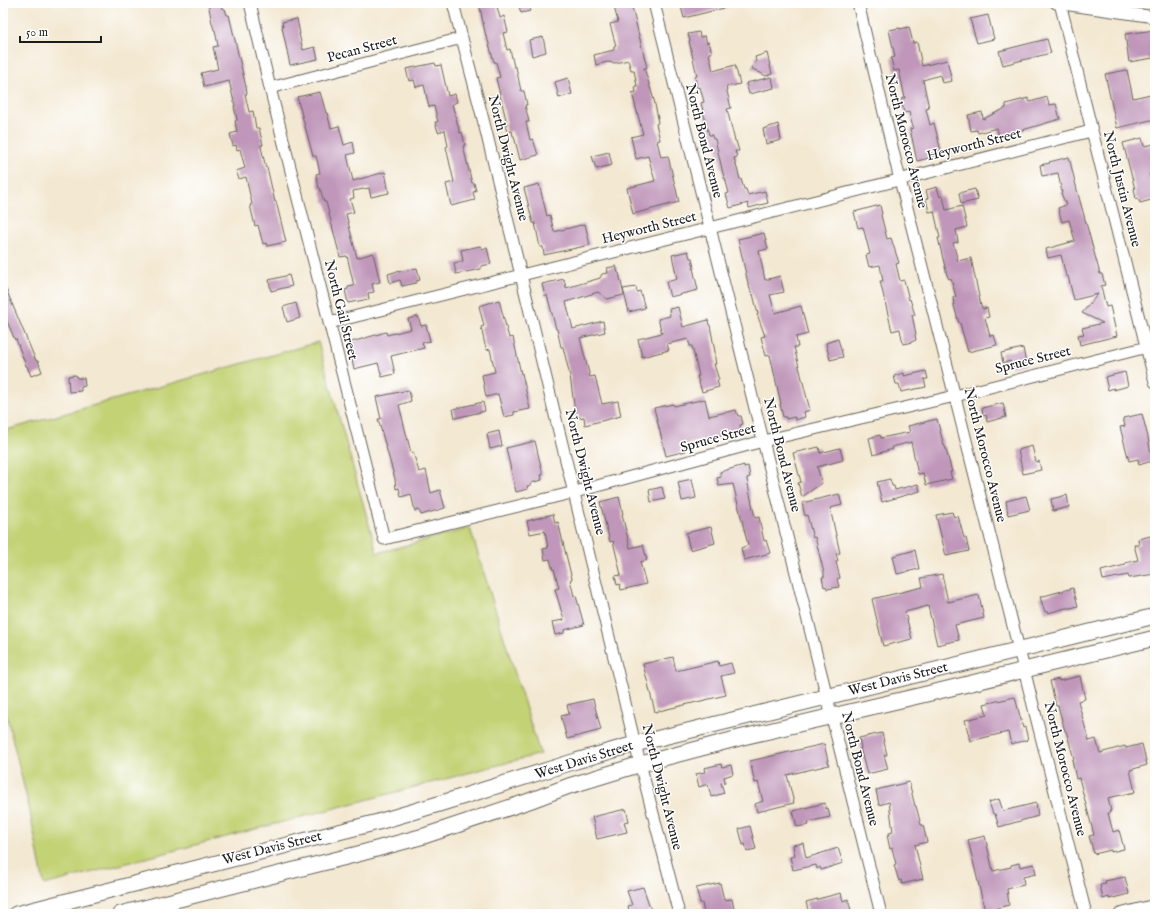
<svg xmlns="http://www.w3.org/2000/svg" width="1158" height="917" font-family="'IM FELL English',serif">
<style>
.green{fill:#c3d274;stroke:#707748}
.building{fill:#c097ba}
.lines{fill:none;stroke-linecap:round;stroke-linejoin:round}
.street-casing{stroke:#67635b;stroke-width:13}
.secondary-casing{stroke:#67635b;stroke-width:17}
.street{stroke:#fff;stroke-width:11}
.secondary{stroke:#fff;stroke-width:15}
.labels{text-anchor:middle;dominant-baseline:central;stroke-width:3;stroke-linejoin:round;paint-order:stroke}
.street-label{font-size:14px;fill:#1c1c1c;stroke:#fff}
</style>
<rect width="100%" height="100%" fill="#fff"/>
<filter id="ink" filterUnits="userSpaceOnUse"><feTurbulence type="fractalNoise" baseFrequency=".025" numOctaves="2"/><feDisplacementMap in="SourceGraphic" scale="8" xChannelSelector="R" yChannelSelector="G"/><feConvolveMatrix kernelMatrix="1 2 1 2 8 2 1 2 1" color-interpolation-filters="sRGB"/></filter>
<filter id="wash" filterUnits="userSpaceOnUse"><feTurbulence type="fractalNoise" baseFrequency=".012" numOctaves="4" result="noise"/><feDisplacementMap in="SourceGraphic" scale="16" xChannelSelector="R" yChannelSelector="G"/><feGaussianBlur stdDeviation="0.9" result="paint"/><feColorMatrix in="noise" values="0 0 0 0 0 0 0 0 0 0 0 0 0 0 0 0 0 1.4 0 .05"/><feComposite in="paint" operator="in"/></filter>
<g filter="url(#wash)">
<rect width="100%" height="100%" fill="#f3e8d1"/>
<!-- green -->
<path class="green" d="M318 342 377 553 470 528 540 754 44 885 29 807 3 701V431Z"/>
<g id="blocks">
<!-- building -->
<path class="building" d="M208 3H221L222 9H225L227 15H229L246 87 247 94H245L249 112 253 111 256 128H259L263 145H261V147L266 168 267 167 275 202 276 201 286 242 267 246 266 243 263 244 258 225 255 226 250 205 252 204 246 177 239 179 236 171 245 168 240 149 237 150 236 145 233 146 230 134 237 132 235 121 237 120 234 106H235L229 81 204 87 201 73 218 69 213 47 218 46 215 30H214L212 23Z
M479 3H496L500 18 504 16 508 32 503 33 507 50 510 49 514 67H516L521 91H524L527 105H525L529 122H526L530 140 533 139 538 155 520 160 514 136H513L512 131 507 132 505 124H507L496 78 500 77 496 62H494L487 37H486Z
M518 3H527L530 11 521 13Z
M613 3H631L647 68H644L654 100 658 118H657L658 123 656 124 660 140 657 141 661 157 668 156 679 202 633 214 627 188 655 181 648 156 636 159 631 137 643 134 632 93 636 92 635 86H637L634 70H631L628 60 616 63 607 62 596 65 594 55 614 50V47L616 46 610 24 618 22Z
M680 3H731L732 6 684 18Z
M988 15 994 39 977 43 970 19Z
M297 19 300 34H299L303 50 315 47 318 59 290 65 282 27H283L282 22Z
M909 27 913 43 917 42 922 66 947 60 952 81 942 83 940 75 923 80 929 108 926 109 930 125 934 123 942 155 917 161 910 129 913 128 909 112 904 113 901 99 905 98 899 70 894 71 891 58 895 57 889 30 900 28V29Z
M1155 30V49H1153V58L1129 62 1125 34Z
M699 32 700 37 705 36 707 43 709 42 712 53H709L713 71 735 65 740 84 726 87 731 108 727 109 735 141H736L739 151H735L737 157 734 158 740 179H741L744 189H746L748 195 765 191 768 203 749 208 748 203 730 208 726 194 729 193 725 178H724L715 139H713L712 135H709L701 103 704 102 700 87 697 88 695 77 697 76 689 41H690L688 34Z
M543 37 546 52 532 56 529 40Z
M1047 39 1051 53 1003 65 999 51Z
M767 53 772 74 766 76 751 68 756 61 755 57Z
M435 63 436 66 441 65 448 96 455 94 457 102 452 104 460 133 462 132 465 145 463 146 472 183H474L476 191 473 192 475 200 451 206 446 184 454 182 446 147 448 146 445 130 438 132 435 122H438L434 106 429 107 424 85 416 87 414 80 409 81 406 69Z
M1127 70 1133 98 1155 93V119L1117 128 1105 74Z
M772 77 774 88 749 94 746 83Z
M568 78 572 94 559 98 555 82Z
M320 92 326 113H327L331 128 339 126 344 145 353 142 355 153 347 155 353 181 385 172 389 193 371 197 369 188 353 191 354 198 350 199 354 212 346 214 357 258 373 253 380 282 372 284 374 292 368 293 369 299 348 303 345 290 348 289V287L354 286 347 256 340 257 326 202H324L320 188H319L316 174 320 173 316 156H313L297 97Z
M1047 97 1049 105 1056 104 1060 119 999 137 997 128 978 133 977 130 971 131 968 115 982 112 983 119 1006 108V104L1028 98 1030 102Z
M778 124 781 140 766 144 763 129Z
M1142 138 1144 146 1155 144V155L1151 156 1155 173 1149 174 1155 195V199L1140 203 1138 198 1136 199 1134 189H1135L1123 143Z
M609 152 612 165 596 169 592 156Z
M1069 157 1077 190 1100 274H1102L1105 285 1101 286 1106 307 1110 306 1117 336 1080 345 1078 335 1084 334 1082 328 1103 323 1082 313 1098 294 1074 300 1068 276H1066L1061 255 1048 258 1046 249 1075 241 1069 220 1062 222 1058 208 1066 205 1061 193H1062L1058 173 1042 176 1040 165 1050 163 1049 162Z
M539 184 547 216 550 215 554 232 585 224 590 245 544 255 543 247H540L535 223H533L524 188Z
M937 187 940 197 943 196 946 210 962 206 967 227 956 230 958 242 953 243 958 261 971 258 981 306 983 309 987 308 989 317 985 318 990 336 994 335 997 345 968 352 960 323H959L954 306 953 297H956L951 278 949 279 947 275 938 238H940L934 211 929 212 926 199 928 198 926 190Z
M975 189 978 200 961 204 959 193Z
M880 205 882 214 881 215 887 239 891 238 899 263 896 264 900 281 904 280 909 300 910 299 915 315H912L916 334 915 335 916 340 909 343 903 344 900 329 892 331 880 281H883L880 265 869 267 866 255 870 254 863 227 858 228 854 212Z
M764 233 768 249 759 251 765 280 780 276 784 292 770 295 775 313 801 306 808 334 796 337 798 347H794L810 410 804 412 805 417 795 420V417L786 419V417H783L780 404H781L770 355 766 356 761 337 765 336 757 314H758L753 294 752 295 748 283 738 239Z
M480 246 483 249 487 248 491 264 481 266V269L456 274 454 263 463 261 461 250Z
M688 251 690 258H692L694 268H693L698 290 670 297 666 282 677 279 672 255Z
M616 266 618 273H619L624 295 607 299 598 292 566 302 573 329 603 321 605 332 580 338 590 377 595 376 602 404 618 401 621 416 585 425 584 417 579 418 578 415H576L574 405 570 376 563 347H561L557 329H556L555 325 547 295 545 296 542 284 564 279 566 288 597 279 600 278 602 274 608 273 607 268Z
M417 268 420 280 416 281V283L402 286 400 280 390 283 388 274 398 271V272Z
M289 275 292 286 271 291 269 280Z
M3 282 36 361H38L42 372 31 376 27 366H26L16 339 15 340 3 312Z
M636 287 637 292 640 291 645 308 629 312 623 289Z
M499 300 509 338 513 337 521 374 522 373 530 409 514 412V415L504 417 498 394 486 397 482 375 495 372 490 349 487 350 485 345 481 327 484 326 479 306Z
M296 303 300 318 287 322 283 307Z
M678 307 683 327 708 320 709 325H710L715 352V359L716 364H714L719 380H717L719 387 702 392 697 376H699L692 346H690L688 339 667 344 669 350 642 357 638 339 662 333 658 319 670 316 669 309Z
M418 316 421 326 426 325 430 341 422 343 424 348 391 356 395 374 382 377 378 363 354 369 348 343 386 332 387 335 411 329 408 319Z
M838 339 843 357 830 360 826 343Z
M1023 348 1026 364 1011 367 1010 361 1003 363 1001 353Z
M926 371 928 379H924L926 387 901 392 899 384H896L894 376 904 373V376Z
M1125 372 1128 386 1114 390V388L1108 390 1105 377Z
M76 375 77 378H84L85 386 81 387V391L69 392 68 376Z
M409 390 411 401 399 405 411 453 413 452 419 472 426 470 431 493 440 490 445 508 421 515 419 510 415 511 411 494 401 497 399 488 396 489 395 479 378 419H381L376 397Z
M705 399 709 416 736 410 738 416H741L743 424 740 425 741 431 684 445 686 451 666 456 654 408 673 404 674 406Z
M483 402 485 411 455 418 453 409Z
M1003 403 1006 417 987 422 986 415 983 416 982 408Z
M1142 414 1148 437 1152 461 1139 465 1138 459 1129 461 1120 427 1125 426 1123 418Z
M937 419 944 446H945L952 472H950L952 479 926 485 923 473 918 474 911 442 892 447 893 449 873 455 869 438 880 435 881 438 910 432 908 426Z
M499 431 502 446 490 449 487 434Z
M535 441 543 475H541L542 480 531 483V485L527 486 528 489 516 492 506 448Z
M1032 446 1036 462 1039 461 1041 470 1023 474 1018 450Z
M819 447 820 453 840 448 843 460 817 467 822 483 802 497 798 483 801 482 793 453Z
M744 465V467L748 466 750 477 747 478V480L755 518 759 517 764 541 766 540 770 553 744 560 741 548 748 545 733 484 719 486 717 478 721 477 720 472Z
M692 479 696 498 682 501 678 482Z
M890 479 892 486H894L895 490 918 484 920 491 882 502 877 482Z
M662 487 665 499 651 502 649 490Z
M839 494 842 505 830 508 840 553 836 554 838 561 836 562 840 578 837 579 839 587 827 589 826 586 824 587 822 577H824V573L815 537 813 538 807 515 805 516 802 503Z
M1067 495 1069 507 1053 511 1051 499Z
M1026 496 1030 510 1008 515 1006 501Z
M619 497 623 514H622L630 548 643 545 647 560 640 562 646 584 621 590 620 584 617 585 615 576 621 575 613 541 610 542 600 502Z
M952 512 954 517 958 516 964 538H966L969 551 946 556 936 515Z
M553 514 555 523 558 522 572 579 570 580 574 596H576L584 625 564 630V633L555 635 552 622 564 620 555 589 559 588 554 569 553 570 550 559 545 560 543 549 548 548 545 531 530 534 527 521Z
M711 527 715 543 690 550 686 533Z
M1155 535V574L1129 578 1128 575 1103 580 1101 571 1125 565V563L1138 560 1134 545H1139L1138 539Z
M915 550 919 569 897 574 893 556Z
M942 574 948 602 979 595 984 618 955 625 959 640 937 645 928 606 905 612 912 639 883 646 872 599 923 587 921 578Z
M1073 588 1078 606 1071 608H1066L1048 613V612H1045L1040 597Z
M673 657 676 671 718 661 719 666 731 663 734 673 721 676 726 695 655 712 643 664Z
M1080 676 1085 699 1078 701 1089 741 1096 739 1100 753 1125 746 1126 748 1142 744 1147 765 1130 770 1135 792 1108 798 1111 811H1109L1110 813H1108L1113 832 1119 830 1124 849 1111 852V850L1094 854 1089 836 1094 835 1079 778 1076 779 1072 760 1074 759 1066 731H1065L1058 706H1056L1050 681 1059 679V681Z
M1015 697 1023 728 1025 727 1028 740 1011 744 1008 732 970 741 965 720 987 715 984 704Z
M593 699 601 730 567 739 561 716 569 714 567 705Z
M882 733 887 755H884L888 769 867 774 860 748H861L859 738Z
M824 744 829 765 787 775 794 803 757 812 755 804 763 801 758 782 755 783 750 761Z
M721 764 722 767 731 765 733 774 724 777 725 782 721 783 724 793 711 797 708 784 699 787 696 774 705 772 704 768Z
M909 782 915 806H916L921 825H923L927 842 915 845 923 879 902 884 901 880 899 881 894 865 896 864 892 848 890 849 887 835H889V833L893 832 889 802 879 805 876 790Z
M999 799 1003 811 1036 803 1038 816 999 827 995 814H993L989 802Z
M825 803 826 809 828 808 830 817 808 822 809 825 797 827 793 811Z
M626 809 629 821 624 822 627 832 597 839 592 817Z
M750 826 756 849 747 851 745 844 743 845 739 829Z
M985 836 993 871 1011 867V865L1019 863 1020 867 1034 864 1036 874 1023 877 1024 885 1007 889 1009 905 985 911 968 840Z
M803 843 806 858 838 848 843 863 821 870 820 867 817 869 816 865 793 870 790 857 795 856 793 845Z
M1125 877 1129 894 1109 899V897L1103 899 1100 885 1106 884 1105 881Z
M720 883 724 900 732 899 735 914H704L702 903H700L696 888Z
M643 887 651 910 647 911 648 914H630L628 906 632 905 627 891Z
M841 893 843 901 848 899 852 914H809L806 902Z"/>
</g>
</g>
<g filter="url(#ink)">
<use href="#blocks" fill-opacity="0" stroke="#67635b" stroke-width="1"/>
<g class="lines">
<defs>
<path id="street" d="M250 3 270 88 384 539 575 492 763 441 955 396 1155 345
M453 3 485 127 635 744 679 914
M654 3 881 914
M858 3 900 180 1086 914
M1056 3 1155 17
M1060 3 1155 382
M270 88 462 38
M329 323 710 228 1091 131
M1120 914 1155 905"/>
<path id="secondary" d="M16 914 378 822 442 803 576 761 635 744 1155 616
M120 914 358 854 424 836 529 801 569 786 641 764 743 737 935 692 1155 638"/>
</defs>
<!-- street casing -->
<use href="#street" class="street-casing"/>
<!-- secondary casing -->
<use href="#secondary" class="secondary-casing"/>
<!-- street -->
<use href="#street" class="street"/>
<!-- secondary -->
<use href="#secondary" class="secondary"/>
</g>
</g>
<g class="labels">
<!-- street labels -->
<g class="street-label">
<text transform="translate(362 49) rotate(-15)">Pecan Street</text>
<text transform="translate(704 141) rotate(76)">North Bond Avenue</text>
<text transform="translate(906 141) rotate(76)">North Morocco Avenue</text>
<text transform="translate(974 145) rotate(-14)">Heyworth Street</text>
<text transform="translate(508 158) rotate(76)">North Dwight Avenue</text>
<text transform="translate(1122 189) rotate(76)">North Justin Avenue</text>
<text transform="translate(649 228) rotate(-14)">Heyworth Street</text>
<text transform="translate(341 310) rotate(76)">North Gail Street</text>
<text transform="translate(1033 360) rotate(-14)">Spruce Street</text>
<text transform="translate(718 438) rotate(-15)">Spruce Street</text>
<text transform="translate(782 455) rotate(76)">North Bond Avenue</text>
<text transform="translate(985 455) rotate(76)">North Morocco Avenue</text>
<text transform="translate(585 472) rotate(76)">North Dwight Avenue</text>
<text transform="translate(898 679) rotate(-14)">West Davis Street</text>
<text transform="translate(584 760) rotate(-17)">West Davis Street</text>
<text transform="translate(860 769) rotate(76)">North Bond Avenue</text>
<text transform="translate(1065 769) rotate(76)">North Morocco Avenue</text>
<text transform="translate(662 787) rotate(76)">North Dwight Avenue</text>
<text transform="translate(272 848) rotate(-14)">West Davis Street</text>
</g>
</g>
<!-- margin -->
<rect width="1158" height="917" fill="none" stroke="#fff" stroke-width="16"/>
<!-- scale -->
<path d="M20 36v6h81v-6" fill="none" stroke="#1c1c1c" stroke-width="2"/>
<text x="26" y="36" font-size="12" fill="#1c1c1c" stroke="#ffffff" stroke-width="3" paint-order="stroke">50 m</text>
</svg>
